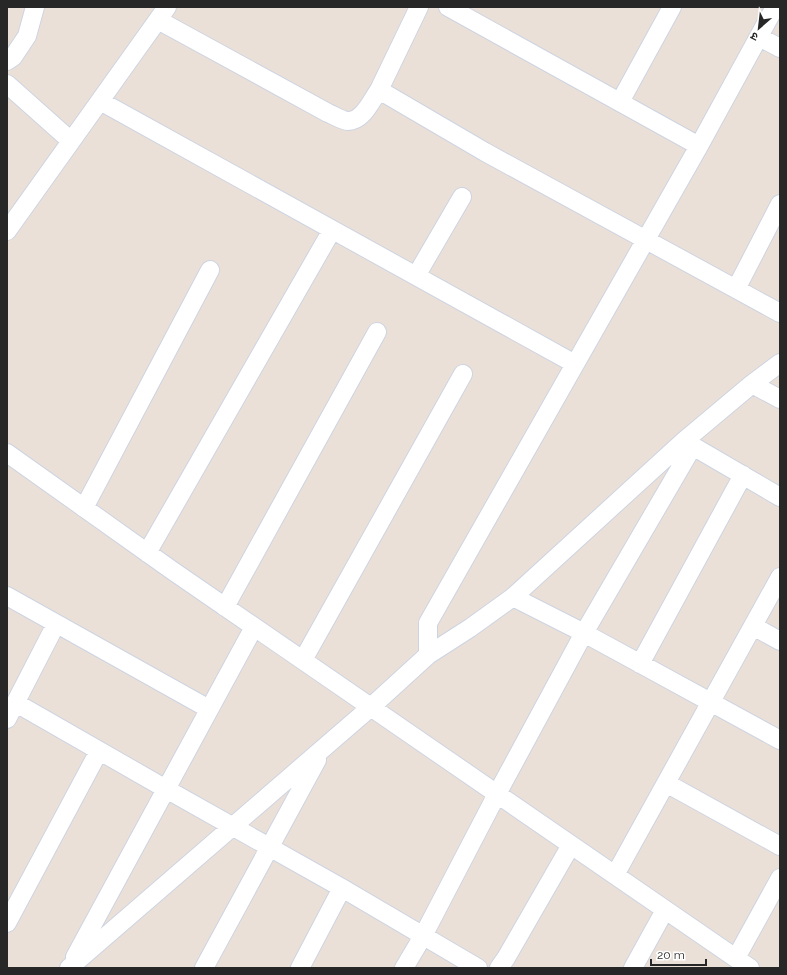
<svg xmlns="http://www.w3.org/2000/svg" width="787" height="975" font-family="Raleway,'Noto Sans Devanagari',sans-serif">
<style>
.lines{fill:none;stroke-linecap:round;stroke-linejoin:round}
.street-casing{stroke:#cdd4e1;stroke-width:20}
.street{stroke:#fff;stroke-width:18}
</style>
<rect width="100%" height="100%" fill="#ebe0d8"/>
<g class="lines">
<defs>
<path id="street" d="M419 7 379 90 485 152 780 313
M448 7 699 146
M158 20 328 113C333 115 343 121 348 121 363 121 371 101 379 90
M759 37 780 48
M7 61 13 57 27 36 35 7
M7 84 71 141
M100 101 575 364
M620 102 672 7
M7 231 167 7
M416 276 462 197
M736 289 780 204
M752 384 780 399
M684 441 780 497
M7 453 173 571 750 968
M84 508 210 270
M147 553 332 230
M7 596 209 709
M513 597 584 633 780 740
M225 607 377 332
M753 626 780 641
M428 655V623L699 146 775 7
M303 660 463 374
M640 664 743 475
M16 703 166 789 342 888 478 968
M7 719 56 624
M666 783 780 846
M615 875 780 577
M7 923 99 751
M75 957 254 627
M736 958 780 878
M69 968 371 707 428 655 470 628 513 597 684 441 752 384 780 363
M204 968 317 760
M300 968 342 888
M404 968 423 936 497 794 584 633 693 446
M499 968 506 958 571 845
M633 968 665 910"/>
</defs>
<!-- street casing -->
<use href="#street" class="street-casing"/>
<!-- street -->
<use href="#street" class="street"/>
</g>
<!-- border -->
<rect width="787" height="975" fill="none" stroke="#272727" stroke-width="16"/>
<!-- north arrow -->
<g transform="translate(759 28) rotate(208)" stroke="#ffffff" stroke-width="3" paint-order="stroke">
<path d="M0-3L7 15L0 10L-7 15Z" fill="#272727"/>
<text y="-6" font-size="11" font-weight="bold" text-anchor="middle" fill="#272727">उ</text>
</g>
<!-- scale -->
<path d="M651 959v6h55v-6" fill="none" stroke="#272727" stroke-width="2"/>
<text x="657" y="959" font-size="12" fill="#272727" stroke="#ffffff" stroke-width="3" paint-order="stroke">20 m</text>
</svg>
